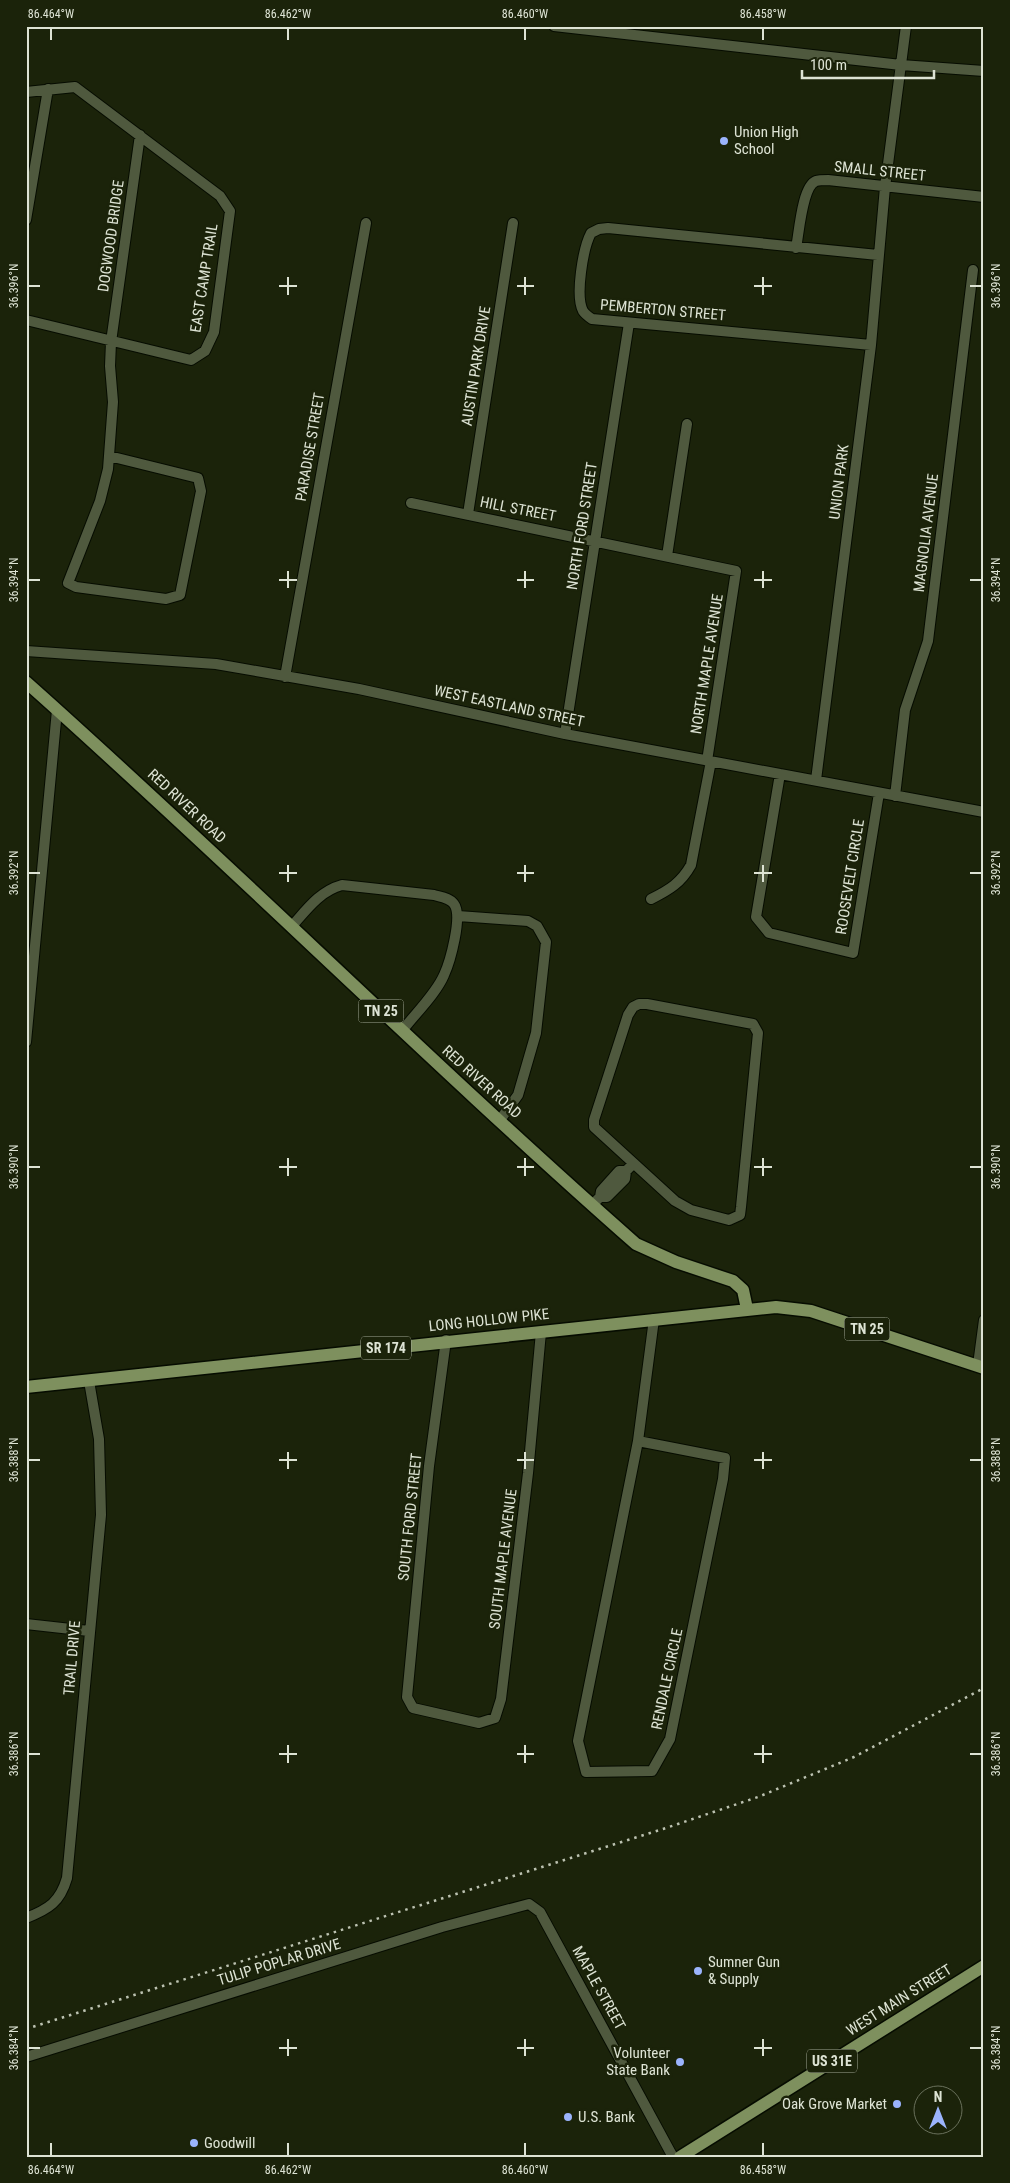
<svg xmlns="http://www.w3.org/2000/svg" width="1010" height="2183" font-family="'Roboto Condensed',sans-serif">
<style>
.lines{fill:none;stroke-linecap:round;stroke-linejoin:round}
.minor-casing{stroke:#060c00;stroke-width:12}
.major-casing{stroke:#060c00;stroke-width:15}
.minor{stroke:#4f593e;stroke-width:10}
.major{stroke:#7e905e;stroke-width:12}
.rail{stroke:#bcc2b1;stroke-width:2.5;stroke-dasharray:2.5 5;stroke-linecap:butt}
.ticks{fill:none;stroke:#dde3d4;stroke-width:2}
.poi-dot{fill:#9bb4fd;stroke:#1b230a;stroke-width:2}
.labels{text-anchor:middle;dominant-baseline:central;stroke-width:5;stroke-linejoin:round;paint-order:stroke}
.shield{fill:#1b230a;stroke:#a3a997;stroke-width:1}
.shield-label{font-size:14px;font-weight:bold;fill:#dde3d4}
.poi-label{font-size:15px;fill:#dde3d4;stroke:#1b230a;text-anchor:start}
.street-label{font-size:15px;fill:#dde3d4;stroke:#1b230a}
.neatline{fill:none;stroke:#dde3d4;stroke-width:2}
.ticks-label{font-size:12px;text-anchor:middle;fill:#dde3d4}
</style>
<rect width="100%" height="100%" fill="#1b230a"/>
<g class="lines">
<defs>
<path id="minor" d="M554 26 901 65 984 71
M26 92 75 87 220 196 230 211 214 332 205 351 191 360 26 320
M26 220 48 89
M796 248C799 234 802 186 816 181 819 180 825 180 828 180L984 197
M871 345 592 319C589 317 585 314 583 311 575 296 583 248 591 233L599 229 608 228 878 255
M109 456 198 478 201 491 180 595 166 599 76 587 68 583 100 501 108 469 113 402 110 366 111 342 140 135
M411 503 736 571 707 761
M468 514 513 223
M667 556 687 424
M26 651 216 664 359 689 565 734 984 812
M285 677 366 223
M565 734 629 323
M780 774 756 917 769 933 853 953 879 793
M816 780 871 345 885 187 906 26
M895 796 905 710 928 641 973 270
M651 899C669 890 681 883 691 865L711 761
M458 916 528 921 537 926 546 942 536 1033 518 1095 500 1120
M292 926C307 909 320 891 342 885L434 895C441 897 450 898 454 904 463 916 450 962 444 975 436 994 414 1015 402 1031
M639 1004H647L753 1024 758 1033 741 1207 740 1215 729 1220 691 1210 675 1201 594 1127V1120L628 1015 633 1007Z
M26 1042 57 710
M600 1197H607L625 1179 626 1171 631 1166
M592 1205 600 1197 601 1191 619 1171H626
M446 1340 429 1466 407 1697 413 1708 479 1723 495 1718 501 1699 528 1473 541 1332
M978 1365 984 1320
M638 1441 725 1458 723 1479 670 1739 652 1771 586 1772 578 1741Z
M638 1441 654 1319
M26 1624 89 1631
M26 1918C49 1909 60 1902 67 1878L101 1515 99 1439 89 1381
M26 2057 442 1927 529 1904 540 1912 673 2157"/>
<path id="major" d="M26 682C233 866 428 1061 636 1244L676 1262 733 1281 743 1290 747 1309
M26 1387 776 1307 811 1311 984 1368
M680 2157 984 1966"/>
</defs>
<!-- minor casing -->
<use href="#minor" class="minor-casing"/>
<!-- major casing -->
<use href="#major" class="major-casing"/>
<!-- minor -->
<use href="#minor" class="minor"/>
<!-- major -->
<use href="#major" class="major"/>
<!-- rail -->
<path class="rail" d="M26 2029 663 1829 758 1797 854 1757 984 1688"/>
</g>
<!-- ticks -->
<path class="ticks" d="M51 28V40M288 28V40M525 28V40M763 28V40M288 277V295M525 277V295M763 277V295M28 286H40M279 286H297M517 286H534M754 286H772M970 286H982M288 571V588M525 571V588M763 571V588M28 580H40M279 580H297M517 580H534M754 580H772M970 580H982M288 865V882M525 865V882M763 865V882M28 873H40M279 873H297M517 873H534M754 873H772M970 873H982M288 1158V1176M525 1158V1176M763 1158V1176M28 1167H40M279 1167H297M517 1167H534M754 1167H772M970 1167H982M288 1452V1469M525 1452V1469M763 1452V1469M28 1460H40M279 1460H297M517 1460H534M754 1460H772M970 1460H982M288 1745V1763M525 1745V1763M763 1745V1763M28 1754H40M279 1754H297M517 1754H534M754 1754H772M970 1754H982M288 2039V2056M525 2039V2056M763 2039V2056M28 2048H40M279 2048H297M517 2048H534M754 2048H772M970 2048H982M51 2143V2156M288 2143V2156M525 2143V2156M763 2143V2156"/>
<!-- markers -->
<g class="poi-dot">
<circle cx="724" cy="141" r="5"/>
<circle cx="698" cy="1971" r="5"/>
<circle cx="680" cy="2062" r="5"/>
<circle cx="897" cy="2104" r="5"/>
<circle cx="568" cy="2117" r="5"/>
<circle cx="194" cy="2143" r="5"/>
</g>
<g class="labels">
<!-- shield labels -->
<g class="shield">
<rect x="358.5" y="999.5" width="45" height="23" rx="4"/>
<rect x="844.5" y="1317.5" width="45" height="23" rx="4"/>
<rect x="361" y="1336.5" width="50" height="23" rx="4"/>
<rect x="807" y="2049.5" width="50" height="23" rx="4"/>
</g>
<g class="shield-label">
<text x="381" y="1011">TN 25</text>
<text x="867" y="1329">TN 25</text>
<text x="386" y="1348">SR 174</text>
<text x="832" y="2061">US 31E</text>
</g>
<!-- poi labels -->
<g class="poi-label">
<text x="734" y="132">Union High<tspan x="734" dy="17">School</tspan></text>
<text x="708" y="1962">Sumner Gun<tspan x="708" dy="17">&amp; Supply</tspan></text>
<text x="670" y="2053" text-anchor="end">Volunteer<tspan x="670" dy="17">State Bank</tspan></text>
<text x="887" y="2104" text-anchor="end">Oak Grove Market</text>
<text x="578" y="2117">U.S. Bank</text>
<text x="204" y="2143">Goodwill</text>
</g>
<!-- street labels -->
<g class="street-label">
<text transform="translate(880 171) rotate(6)">SMALL STREET</text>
<text transform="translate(111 236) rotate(-82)">DOGWOOD BRIDGE</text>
<text transform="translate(204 278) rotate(-81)">EAST CAMP TRAIL</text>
<text transform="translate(663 310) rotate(5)">PEMBERTON STREET</text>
<text transform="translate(476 366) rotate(-81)">AUSTIN PARK DRIVE</text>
<text transform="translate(310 447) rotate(-80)">PARADISE STREET</text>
<text transform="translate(839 482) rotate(-83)">UNION PARK</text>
<text transform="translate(518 509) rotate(11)">HILL STREET</text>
<text transform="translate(582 526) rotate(-81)">NORTH FORD STREET</text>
<text transform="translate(926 533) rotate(-83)">MAGNOLIA AVENUE</text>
<text transform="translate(707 664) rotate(-81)">NORTH MAPLE AVENUE</text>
<text transform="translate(509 706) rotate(12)">WEST EASTLAND STREET</text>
<text transform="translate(187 806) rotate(43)">RED RIVER ROAD</text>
<text transform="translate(850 877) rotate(-81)">ROOSEVELT CIRCLE</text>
<text transform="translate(482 1082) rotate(42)">RED RIVER ROAD</text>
<text transform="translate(489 1320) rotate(-6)">LONG HOLLOW PIKE</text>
<text transform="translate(410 1517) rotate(-84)">SOUTH FORD STREET</text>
<text transform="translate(503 1559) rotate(-83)">SOUTH MAPLE AVENUE</text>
<text transform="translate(72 1658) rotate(-85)">TRAIL DRIVE</text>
<text transform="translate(667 1679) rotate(-78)">RENDALE CIRCLE</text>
<text transform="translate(279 1962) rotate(-17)">TULIP POPLAR DRIVE</text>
<text transform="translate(599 1988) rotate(61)">MAPLE STREET</text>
<text transform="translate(899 2000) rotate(-32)">WEST MAIN STREET</text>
</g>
</g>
<!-- border -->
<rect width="1010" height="2183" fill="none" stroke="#1b230a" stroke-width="55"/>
<!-- north arrow -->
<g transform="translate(938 2110)"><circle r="24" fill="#1b230a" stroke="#69705b"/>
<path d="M0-4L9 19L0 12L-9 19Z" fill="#9bb4fd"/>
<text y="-8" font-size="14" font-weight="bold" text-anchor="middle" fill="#dde3d4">N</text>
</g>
<!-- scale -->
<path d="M802 70v8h132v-8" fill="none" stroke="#dde3d4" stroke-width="2.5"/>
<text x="810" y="70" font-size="15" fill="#dde3d4" stroke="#1b230a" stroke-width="4" paint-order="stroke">100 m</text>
<rect x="28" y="28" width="954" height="2128" class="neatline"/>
<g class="ticks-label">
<text x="51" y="18">86.464°W</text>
<text x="288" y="18">86.462°W</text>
<text x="525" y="18">86.460°W</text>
<text x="763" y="18">86.458°W</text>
<text transform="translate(14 286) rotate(-90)" y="4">36.396°N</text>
<text transform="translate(996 286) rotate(-90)" y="4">36.396°N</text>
<text transform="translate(14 580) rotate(-90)" y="4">36.394°N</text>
<text transform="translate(996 580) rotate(-90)" y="4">36.394°N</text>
<text transform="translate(14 873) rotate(-90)" y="4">36.392°N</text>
<text transform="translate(996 873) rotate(-90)" y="4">36.392°N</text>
<text transform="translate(14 1167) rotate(-90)" y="4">36.390°N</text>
<text transform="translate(996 1167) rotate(-90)" y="4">36.390°N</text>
<text transform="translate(14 1460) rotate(-90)" y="4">36.388°N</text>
<text transform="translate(996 1460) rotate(-90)" y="4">36.388°N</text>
<text transform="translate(14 1754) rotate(-90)" y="4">36.386°N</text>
<text transform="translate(996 1754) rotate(-90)" y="4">36.386°N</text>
<text transform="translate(14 2048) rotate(-90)" y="4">36.384°N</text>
<text transform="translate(996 2048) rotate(-90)" y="4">36.384°N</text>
<text x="51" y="2174">86.464°W</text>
<text x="288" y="2174">86.462°W</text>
<text x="525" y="2174">86.460°W</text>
<text x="763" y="2174">86.458°W</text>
</g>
</svg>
